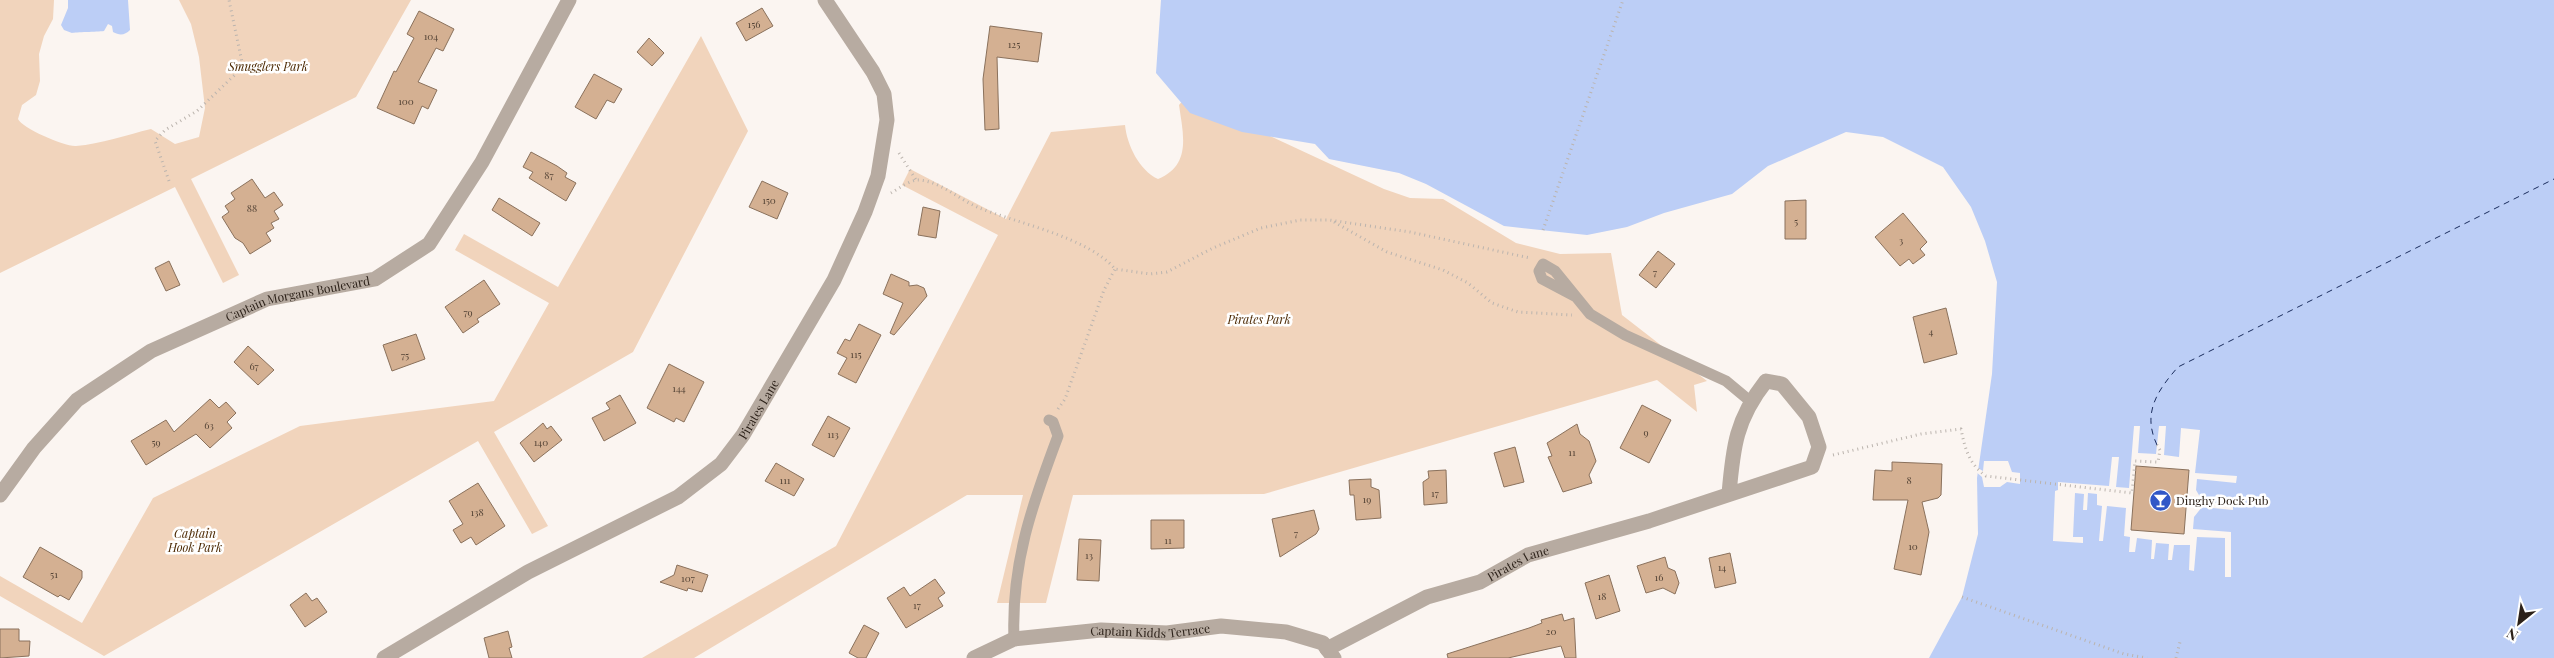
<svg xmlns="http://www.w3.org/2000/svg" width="2554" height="658" font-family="'Playfair Display',serif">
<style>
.green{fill:#f1d4bc}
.water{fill:#bccef6}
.pier{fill:#fbf5f1}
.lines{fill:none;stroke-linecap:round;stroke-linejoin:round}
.ferry{stroke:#1b2d5d;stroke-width:1;stroke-dasharray:6 5;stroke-linecap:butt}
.building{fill:#d4b092;stroke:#8a715c}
.path{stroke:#bbb4ae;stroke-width:3;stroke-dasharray:1 4;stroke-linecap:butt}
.lane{stroke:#b7aba1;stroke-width:11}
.street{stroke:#b7aba1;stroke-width:15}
.labels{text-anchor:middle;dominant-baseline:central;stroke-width:5;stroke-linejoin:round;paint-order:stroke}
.number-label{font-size:10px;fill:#564537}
.park-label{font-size:12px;font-style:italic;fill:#4b2802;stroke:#fff}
.street-label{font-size:12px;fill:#2c2119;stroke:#fff}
.poi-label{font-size:12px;fill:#2c2119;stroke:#fff;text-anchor:start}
</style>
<rect width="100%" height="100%" fill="#fbf5f1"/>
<!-- green -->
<path class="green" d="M0 0H54L53 19 44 36 39 54 40 81 36 95 22 105 18 119C22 128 65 147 76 146 101 144 126 135 151 129L175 144 199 137 205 108 199 57 191 24 179 0H411L356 97 191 179 239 275 223 283 175 187 0 273Z
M701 36 748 131 633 352 494 432 548 526 532 534 478 441 104 656 0 596V576L82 623 153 498 300 426 494 401 549 303 455 250 464 234 558 287Z
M1186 97 1384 189 1410 198 1443 199 1516 243 1560 254 1611 253 1622 315 1707 381 1694 385 1697 412 1657 380 1264 494 1073 495 1046 603H997L1023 495H967L694 658H642L836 546 998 235 902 185 910 169 1006 219 1051 132 1125 125C1127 145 1139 170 1158 179 1192 165 1183 134 1179 105Z"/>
<!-- water -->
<path class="water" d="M68 0H128L130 30C125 35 120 36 113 32L112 26 108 24 104 31C97 32 75 32 72 33L64 30 61 25 68 8Z
M1161 0H2554V658H1929L1962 597 1978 534 1977 478 1992 374 1997 282 1985 241 1971 207 1943 167 1883 137 1846 132 1768 166 1732 194 1664 213 1627 227 1587 235 1504 226 1426 184 1399 173 1329 159 1315 144 1242 132 1190 113 1156 73Z"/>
<!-- pier -->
<path class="pier" d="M2134 426H2140L2138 453 2156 454 2159 426H2166L2164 455 2179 457 2181 428 2200 430 2195 473 2237 476 2236 483 2197 479 2196 490 2203 502 2233 504V510L2202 507 2194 517 2193 529 2231 532V577H2225V538L2197 537 2194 571 2189 570 2190 545H2174L2172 560H2168L2169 544 2156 543 2154 559H2151L2152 540 2137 538 2135 552H2129L2130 537 2124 536 2126 508 2107 506 2103 541H2099L2102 506 2097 505V494L2088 493 2087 510H2083L2084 494 2075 493 2073 537H2083V543L2053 541 2055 491 2058 490V482L2109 486 2112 457H2119L2116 487 2129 488Z
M1984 461H2008L2012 472 2020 473V484L2007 482 2000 487H1984L1982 477 1975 471 1976 467 1983 471Z"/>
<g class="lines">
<!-- ferry -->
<path class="ferry" d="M2157 445C2142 413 2157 391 2178 367L2554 179"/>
</g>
<!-- building -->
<path class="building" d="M762 8 773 26 746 41 736 23Z
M419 11 454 29 443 51 436 48 418 82 437 90 428 109 422 106 414 124 377 108 394 71 396 72 414 38 407 34Z
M990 26 1042 33 1038 62 997 57 999 129 985 130 983 79Z
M649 38 664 53 652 66 637 52Z
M594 74 622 89 614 103 607 100 596 119 575 107Z
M531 152 557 166 567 173 565 177 576 183 566 201 529 178 533 172 523 167Z
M252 179 265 198 274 192 283 205 274 211 279 219 271 223 274 228 266 233 271 241 250 254 243 243 235 238 222 217 229 212 225 206 235 199 231 193Z
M762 181 788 193 777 219 749 207Z
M499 198 540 223 532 236 492 210Z
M1806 200V239H1785V201Z
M923 207 940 211 936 238 918 235Z
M1903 213 1927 242 1920 249 1925 255 1913 264 1909 259 1900 266 1875 237Z
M1658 251 1675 264 1656 288 1639 275Z
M169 261 180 285 166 291 155 268Z
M891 274 909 282V286L917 285 924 288 927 296 894 335 890 333 903 303 883 294Z
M484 280 500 304 477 319 479 322 463 333 445 307Z
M1946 308 1957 354 1924 363 1913 317Z
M859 324 881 335 856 383 838 374 847 358 837 353 845 339 850 341Z
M416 334 425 359 392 371 383 345Z
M248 346 274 370 258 385 234 362Z
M669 364 704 382 684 422 676 418 674 422 647 408Z
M620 395 636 423 604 441 592 418 610 409 606 403Z
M210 399 219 408 226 402 236 413 227 422 232 428 210 448 196 434 146 465 131 441 166 420 174 432Z
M1642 405 1671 420 1649 463 1620 448Z
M828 416 850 428 834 457 812 445Z
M543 423 547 429 551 426 562 440 534 462 520 443Z
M1577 424 1580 434 1589 441 1596 461 1589 475 1592 483 1563 492 1548 457 1552 456 1547 443Z
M1515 447 1524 482 1504 487 1494 453Z
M1892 462 1942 464 1941 495 1938 498 1922 502 1929 532 1921 575 1894 569 1908 500H1873L1875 470 1892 471Z
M776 463 804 479 794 496 765 481Z
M2136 466 2189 470 2184 534 2131 530Z
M1446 470 1447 503 1424 505 1423 482 1429 478 1428 471Z
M1371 479V487L1379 490 1381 518 1356 520 1354 495H1350L1349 480Z
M478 483 505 526 476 545 471 537 461 543 453 530 463 524 449 501Z
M1314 510 1319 529 1316 534 1280 557 1272 519Z
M1151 520H1184V548L1151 549Z
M1079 539 1101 540 1099 581 1077 580Z
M40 547 82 571V578L69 600 60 595 58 597 23 577Z
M1730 553 1736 583 1715 588 1709 558Z
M1665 557 1668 568 1675 571 1679 583 1675 594 1663 588 1646 593 1637 566Z
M677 565 708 575 702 592 688 588 687 591 660 582 674 575Z
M1609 575 1620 611 1596 619 1585 583Z
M935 579 945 593 938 598 943 606 906 628 887 598 904 587 910 596Z
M306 593 312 601 317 598 327 612 305 627 290 605Z
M1562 614 1564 621 1574 618 1576 658H1565L1561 646 1508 658H1448L1447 654 1529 628 1542 623 1541 620Z
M864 625 879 633 866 658H858L849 653Z
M0 629H19V641H30L29 656 0 658Z
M508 631 512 647 509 648 512 658H489L484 638Z"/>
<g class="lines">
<!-- path -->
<path class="path" d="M899 153 916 180
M169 181 155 141 165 130 197 111 243 67 229 0
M891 193C898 189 910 180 918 180 940 181 957 198 977 207 1016 223 1088 237 1115 269L1150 274 1167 272 1213 248 1261 228 1300 220H1329L1410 232 1530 258
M1334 222 1387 252 1443 270 1468 283 1492 303 1518 312 1572 315
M1543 230 1623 0
M1058 409 1065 399 1104 290 1115 269
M1833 455 1921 434 1961 429C1965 449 1969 464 1986 476L2132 493 2135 461 2158 462 2160 450 2157 445
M1962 597 2124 654 2147 658
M2176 658 2180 642"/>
<!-- lane -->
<path class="lane" d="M1576 297 1542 279 1539 271 1543 264 1555 271 1590 314 1625 335 1726 381 1750 401
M1014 639C1011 564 1032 505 1058 436L1053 422 1049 420"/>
<!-- street -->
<g class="street">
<path id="s1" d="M0 495 34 448 77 400 151 351 267 299 375 279 429 244 482 162 569 0"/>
<path id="s2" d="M384 658 528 572 678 497 721 464 743 435 834 280 865 212 878 176 887 120 884 94 873 72 825 0"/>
<path id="s3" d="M974 658 1014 639 1101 630 1167 633 1221 626 1286 632 1323 643 1327 649"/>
<path id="s4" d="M1334 658 1327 649 1427 597 1480 582 1528 555 1649 521 1812 467 1819 447 1809 417 1782 384 1766 381C1736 419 1733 447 1729 494"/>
</g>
</g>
<!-- icons -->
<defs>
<symbol id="bar-disc" viewBox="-11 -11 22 22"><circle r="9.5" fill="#3157c7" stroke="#fff"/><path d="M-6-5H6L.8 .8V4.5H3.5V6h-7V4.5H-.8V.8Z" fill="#fff"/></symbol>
</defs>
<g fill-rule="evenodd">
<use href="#bar-disc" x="2148" y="488" width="25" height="25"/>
</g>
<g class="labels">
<!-- number labels -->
<g class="number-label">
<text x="754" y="24">156</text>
<text x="431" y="36">104</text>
<text x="1014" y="44">125</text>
<text x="406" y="101">100</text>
<text x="549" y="175">87</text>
<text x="769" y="200">150</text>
<text x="252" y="208">88</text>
<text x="1796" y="221">5</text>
<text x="1901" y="240">3</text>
<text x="1655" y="272">7</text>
<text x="468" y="312">79</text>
<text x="1931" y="331">4</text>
<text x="856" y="354">115</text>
<text x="405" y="355">75</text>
<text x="254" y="366">67</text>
<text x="679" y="388">144</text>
<text x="209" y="425">63</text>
<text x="1646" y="432">9</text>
<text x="833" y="434">113</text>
<text x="156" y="442">59</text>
<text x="541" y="442">140</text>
<text x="1572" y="452">11</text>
<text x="785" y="480">111</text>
<text x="1909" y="480">8</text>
<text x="1435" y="493">17</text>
<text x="1367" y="499">19</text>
<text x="477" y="512">138</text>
<text x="1296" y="533">7</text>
<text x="1168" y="540">11</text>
<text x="1913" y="546">10</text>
<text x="1089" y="555">13</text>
<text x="1722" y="567">14</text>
<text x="54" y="574">51</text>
<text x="1659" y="577">16</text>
<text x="688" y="578">107</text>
<text x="1602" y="596">18</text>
<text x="917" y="605">17</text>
<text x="1551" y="631">20</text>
</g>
<!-- park labels -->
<g class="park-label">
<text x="268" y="66">Smugglers Park</text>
<text x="1259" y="319">Pirates Park</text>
<text x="195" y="533">Captain<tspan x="195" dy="14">Hook Park</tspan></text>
</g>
<!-- street labels -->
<g class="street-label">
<text stroke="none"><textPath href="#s1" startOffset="368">Captain Morgans Boulevard</textPath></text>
<text stroke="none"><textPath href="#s2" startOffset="456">Pirates Lane</textPath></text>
<text stroke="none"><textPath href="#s4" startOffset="222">Pirates Lane</textPath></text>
<text stroke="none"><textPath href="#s3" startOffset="181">Captain Kidds Terrace</textPath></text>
</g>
<!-- poi labels -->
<g class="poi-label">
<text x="2176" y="500">Dinghy Dock Pub</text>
</g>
</g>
<!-- north arrow -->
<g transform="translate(2519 623) rotate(210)" stroke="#ffffff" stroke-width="4" paint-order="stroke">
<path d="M0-4L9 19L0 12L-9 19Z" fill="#2c2119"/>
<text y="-8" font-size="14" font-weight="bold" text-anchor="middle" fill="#2c2119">N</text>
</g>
</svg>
